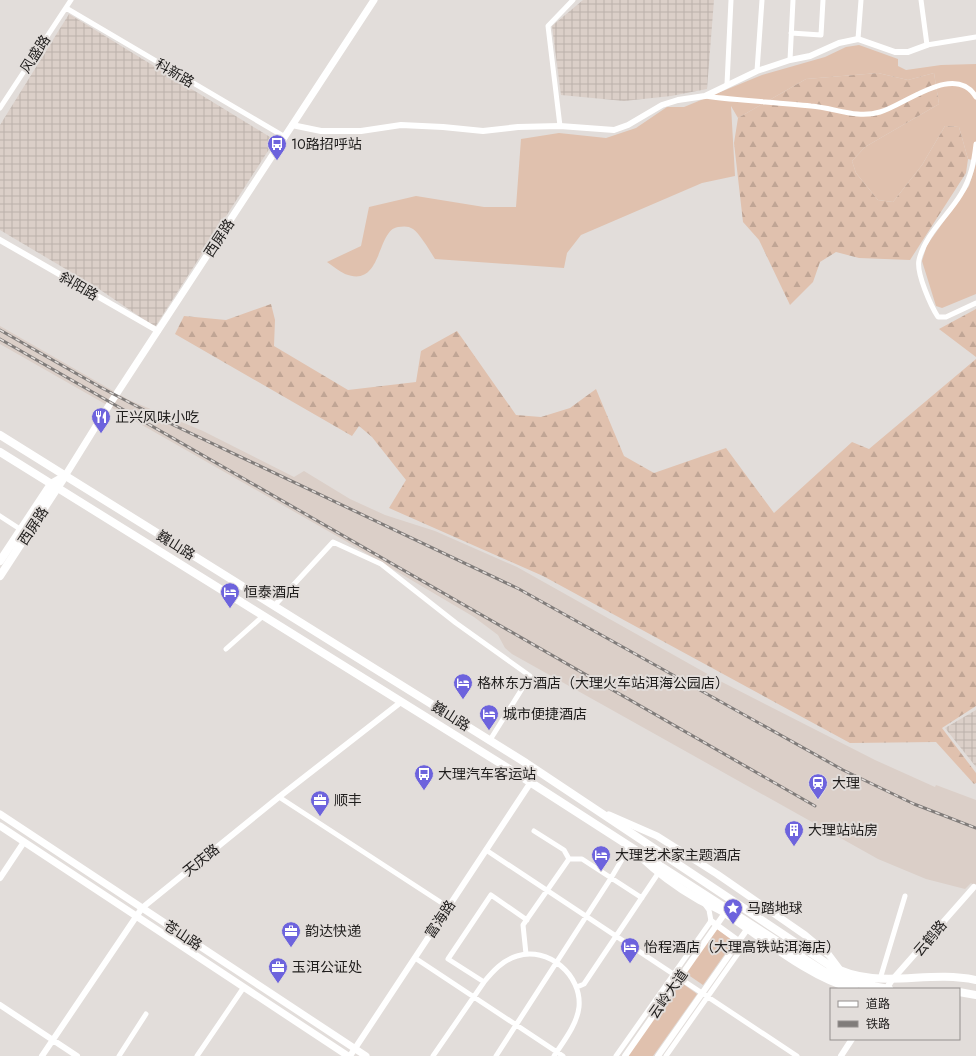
<svg xmlns="http://www.w3.org/2000/svg" width="976" height="1056" font-family="Jost,'Noto Sans SC',sans-serif">
<style>
.built{fill:#dbcfc8}
.industrial{fill:url(#industrial-grid)}
.grass{fill:#e0c1ae}
.forest{fill:url(#forest-firs)}
.lines{fill:none;stroke-linecap:round;stroke-linejoin:round}
.minor{stroke:#fff;stroke-width:5}
.tertiary{stroke:#fff;stroke-width:6}
.secondary{stroke:#fff;stroke-width:7}
.primary{stroke:#fff;stroke-width:8}
.trunk{stroke:#fff;stroke-width:8}
.rail-casing{stroke:#807c7a;stroke-width:3}
.rail{stroke:#e2ddda;stroke-width:1.5;stroke-dasharray:4.5;stroke-linecap:butt}
.labels{text-anchor:middle;dominant-baseline:central;stroke-width:4;stroke-linejoin:round;paint-order:stroke}
.street-label{font-size:14px;fill:#1f1d1c;stroke:#e2ddda}
.poi-label{font-size:14px;fill:#1f1d1c;stroke:#e2ddda;text-anchor:start}
</style>
<defs>
<pattern id="industrial-grid" width="8" height="8" patternUnits="userSpaceOnUse"><rect width="8" height="8" fill="#dbcfc8"/><path d="M0 4h8M4 0v8" fill="none" stroke="#bcb1ab"/></pattern>
<pattern id="forest-firs" width="22" height="20" patternUnits="userSpaceOnUse"><rect width="22" height="20" fill="#e0c1ae"/><path d="M5 1l3.5 6h-7zM16 11l3.5 6h-7z" fill="#c0a595"/></pattern>
</defs>
<rect width="100%" height="100%" fill="#e2ddda"/>
<!-- built -->
<path class="built" d="M0 326 129 400 203 431 294 477 304 471 350 499 385 515 435 531 517 567 720 681 875 760 935 787 936 785 976 800V887L971 883 965 889 926 879 878 859 512 654 505 648 498 635 474 617 342 539 0 344Z"/>
<!-- industrial -->
<path class="industrial" d="M583 0H714L707 89 671 96 624 101 561 95 552 26Z
M69 14 275 140 155 327 96 287 0 230V125Z
M976 710V767L945 728Z"/>
<!-- grass -->
<path class="grass" d="M859 45 898 59V66L906 70 941 65 976 64V161L968 159 959 127 945 126 922 165 893 202 878 200 856 173 852 161 865 147 939 104 934 73 908 80 878 73 806 79 738 118 731 106 735 176 702 183 581 235 567 253 564 268 435 259C430 251 420 234 413 229 409 226 404 226 398 227 376 230 383 289 345 274 339 271 333 266 327 262L361 246 369 207 416 196 484 207H516L521 139 559 133 606 138 636 128 667 107H684L762 75 825 57 846 47Z
M976 164V294L942 308 936 306 922 261 927 245 969 186Z
M716 928 734 941 703 985 684 972Z
M679 981 697 994 653 1056H625Z"/>
<!-- forest -->
<path class="forest" d="M878 73 908 80 934 73 939 104 865 147 852 161 856 173 878 200 893 202 922 165 945 126 959 127 968 159 966 173 910 260 859 258 836 252 820 262 813 282 790 305 759 240 743 222 734 143 738 118 806 79Z
M271 304 275 320 274 346 348 390 416 382 421 351 457 331 516 415 541 417 570 408 596 389 624 456 654 473 726 448 774 513 852 442 869 449 976 359V706L942 728 976 773V783L974 784 936 742 850 743 543 576 389 508 406 480 372 437 359 426 352 436 175 334 184 316 226 320Z
M976 309V357L939 329Z"/>
<g class="lines">
<!-- minor -->
<path class="minor" d="M921 0 927 45 976 37
M66 8 285 137
M791 33 821 35 823 0
M858 39 861 0
M790 60 793 0
M757 71 762 0
M727 84 731 0
M705 96C740 101 776 102 811 106 835 108 857 119 880 112 905 105 955 62 976 97
M0 108 71 0
M560 126 548 26 573 0
M976 144C974 162 971 178 961 194 948 216 925 234 919 260 916 273 931 306 938 317H946L976 303
M0 516 23 531
M274 606 333 542 381 564 456 623 530 676 490 740
M226 649 263 616
M279 797 448 907
M534 831 564 850 569 859
M486 850 797 1056
M569 859H582L642 898
M526 954 523 925 569 859
M415 958 563 1056
M880 979 905 896
M484 982 448 959 491 895 527 920
M577 987 584 984 659 872
M119 1056 146 1014
M197 1056 244 987
M433 1056 484 982C493 971 503 960 517 956 548 946 582 975 579 1007 577 1025 563 1042 554 1056
M496 1056 611 878 630 846
M616 1056 711 921 709 910 704 903
M666 1056 744 945 767 943"/>
<!-- tertiary -->
<path class="tertiary" d="M292 125 321 131H361L401 125 443 127 483 131 518 127 560 126 614 130 628 125 662 105 678 100 705 96 757 71 790 60 810 56 839 43 858 39 895 52H908L927 45
M0 240 158 331
M0 878 24 842
M711 921 744 945
M886 989 892 980 974 887
M0 1005 77 1056
M42 1056 142 908 279 797 401 702
M350 1056 531 782
M625 1056 725 913
M658 1056 748 928
M841 1056 852 1039"/>
<!-- secondary -->
<path class="secondary" d="M65 476 106 410 374 0
M0 814 366 1056
M609 815 657 836 717 874 805 935 829 955 841 971
M0 826 348 1056"/>
<!-- primary -->
<path class="primary" d="M0 561 51 484 65 476
M0 576 65 476
M639 855C656 871 677 887 698 899 707 904 716 907 725 913 763 938 810 978 854 989"/>
<!-- trunk -->
<path class="trunk" d="M0 435 526 763 829 965C878 992 924 969 976 980
M0 452 519 775 825 972 850 982 889 989
M959 992 976 995"/>
<defs>
<path id="rail" d="M0 330 100 387 167 422 519 589 843 770 914 804 976 828
M0 339 815 806"/>
</defs>
<!-- rail casing -->
<use href="#rail" class="rail-casing"/>
<!-- rail -->
<use href="#rail" class="rail"/>
</g>
<!-- icons -->
<defs>
<symbol id="bus-pin" viewBox="-11 -11 22 30"><path d="M0 17L-7.5 6A9.5 9.5 0 1 1 7.5 6Z" fill="#6d63dd" stroke="#e2ddda"/><path d="M-5-6H5V4H4V6H2V4H-2V6H-4V4H-5ZM-3.5-4V0h7V-4ZM-3.5 1.2v1.5H-2V1.2ZM2 1.2v1.5H3.5V1.2Z" fill="#fff"/></symbol>
<symbol id="restaurant-pin" viewBox="-11 -11 22 30"><path d="M0 17L-7.5 6A9.5 9.5 0 1 1 7.5 6Z" fill="#6d63dd" stroke="#e2ddda"/><path d="M-5-6h1v4h1v-4h1v4h1v-4h1v5L-1.5 .5V6h-2V.5L-5-1ZM5-6V6H3V1.5H1.5Q1.5-4 5-6Z" fill="#fff"/></symbol>
<symbol id="hotel-pin" viewBox="-11 -11 22 30"><path d="M0 17L-7.5 6A9.5 9.5 0 1 1 7.5 6Z" fill="#6d63dd" stroke="#e2ddda"/><path d="M-6-4.5h1.5V1H6V5H4.5V3h-9V5H-6ZM-4 0a1.8 1.8 0 1 1 3.6 0ZM.5 0V-2.5h3Q6-2.5 6 0Z" fill="#fff"/></symbol>
<symbol id="station-pin" viewBox="-11 -11 22 30"><path d="M0 17L-7.5 6A9.5 9.5 0 1 1 7.5 6Z" fill="#6d63dd" stroke="#e2ddda"/><path d="M-3-6H3Q5-6 5-4V2Q5 4 3 4L4.5 6H3L1.5 4h-3L-3 6H-4.5L-3 4Q-5 4-5 2V-4Q-5-6-3-6ZM-3.5-4v3h7v-3ZM-3.5 1v1.5H-2V1ZM2 1v1.5H3.5V1Z" fill="#fff"/></symbol>
<symbol id="office-pin" viewBox="-11 -11 22 30"><path d="M0 17L-7.5 6A9.5 9.5 0 1 1 7.5 6Z" fill="#6d63dd" stroke="#e2ddda"/><path d="M-6-3h4V-5.5h4V-3h4V5H-6ZM-1-4.5V-3h2v-1.5ZM-6 0V1H6V0Z" fill="#fff"/></symbol>
<symbol id="building-pin" viewBox="-11 -11 22 30"><path d="M0 17L-7.5 6A9.5 9.5 0 1 1 7.5 6Z" fill="#6d63dd" stroke="#e2ddda"/><path d="M-4-6H4V6H1V3H-1V6H-4ZM-2.5-4.3h1.7v1.8h-1.7ZM.8-4.3h1.7v1.8H.8ZM-2.5-1h1.7V.8h-1.7ZM.8-1h1.7V.8H.8Z" fill="#fff"/></symbol>
<symbol id="sight-pin" viewBox="-11 -11 22 30"><path d="M0 17L-7.5 6A9.5 9.5 0 1 1 7.5 6Z" fill="#6d63dd" stroke="#e2ddda"/><path d="M0-6L1.8-2.2L6-1.7L2.9 1.2L3.7 5.4L0 3.3L-3.7 5.4L-2.9 1.2L-6-1.7L-1.8-2.2Z" fill="#fff"/></symbol>
</defs>
<g fill-rule="evenodd">
<use href="#bus-pin" x="266" y="133" width="22" height="30"/>
<use href="#restaurant-pin" x="90" y="406" width="22" height="30"/>
<use href="#hotel-pin" x="219" y="581" width="22" height="30"/>
<use href="#hotel-pin" x="452" y="672" width="22" height="30"/>
<use href="#hotel-pin" x="478" y="703" width="22" height="30"/>
<use href="#bus-pin" x="413" y="763" width="22" height="30"/>
<use href="#station-pin" x="807" y="772" width="22" height="30"/>
<use href="#office-pin" x="309" y="789" width="22" height="30"/>
<use href="#building-pin" x="783" y="819" width="22" height="30"/>
<use href="#hotel-pin" x="590" y="844" width="22" height="30"/>
<use href="#sight-pin" x="722" y="897" width="22" height="30"/>
<use href="#office-pin" x="280" y="920" width="22" height="30"/>
<use href="#hotel-pin" x="619" y="936" width="22" height="30"/>
<use href="#office-pin" x="267" y="956" width="22" height="30"/>
</g>
<g class="labels">
<!-- street labels -->
<g class="street-label">
<text transform="translate(35 54) rotate(-57)">风盛路</text>
<text transform="translate(175 73) rotate(30)">科新路</text>
<text transform="translate(219 238) rotate(-57)">西屏路</text>
<text transform="translate(79 286) rotate(30)">斜阳路</text>
<text transform="translate(33 526) rotate(-57)">西屏路</text>
<text transform="translate(176 545) rotate(32)">巍山路</text>
<text transform="translate(451 716) rotate(32)">巍山路</text>
<text transform="translate(201 860) rotate(-39)">天庆路</text>
<text transform="translate(440 919) rotate(-56)">富海路</text>
<text transform="translate(183 935) rotate(33)">苍山路</text>
<text transform="translate(930 938) rotate(-49)">云鹤路</text>
<text transform="translate(668 994) rotate(-55)">云岭大道</text>
</g>
<!-- poi labels -->
<g class="poi-label">
<text x="291" y="144">10路招呼站</text>
<text x="115" y="417">正兴风味小吃</text>
<text x="244" y="592">恒泰酒店</text>
<text x="477" y="683">格林东方酒店（大理火车站洱海公园店）</text>
<text x="503" y="714">城市便捷酒店</text>
<text x="438" y="774">大理汽车客运站</text>
<text x="832" y="783">大理</text>
<text x="334" y="800">顺丰</text>
<text x="808" y="830">大理站站房</text>
<text x="615" y="855">大理艺术家主题酒店</text>
<text x="747" y="908">马踏地球</text>
<text x="305" y="931">韵达快递</text>
<text x="644" y="947">怡程酒店（大理高铁站洱海店）</text>
<text x="292" y="967">玉洱公证处</text>
</g>
</g>
<!-- legend -->
<rect x="830" y="988" width="130" height="52" fill="#e2ddda" stroke="#94908e"/>
<rect x="838" y="1001" width="20" height="6" fill="#ffffff" stroke="#94908e"/>
<text x="866" y="1008" font-size="12" fill="#1f1d1c">道路</text>
<rect x="838" y="1021" width="20" height="6" fill="#807c7a" stroke="#94908e"/>
<text x="866" y="1028" font-size="12" fill="#1f1d1c">铁路</text>
</svg>
